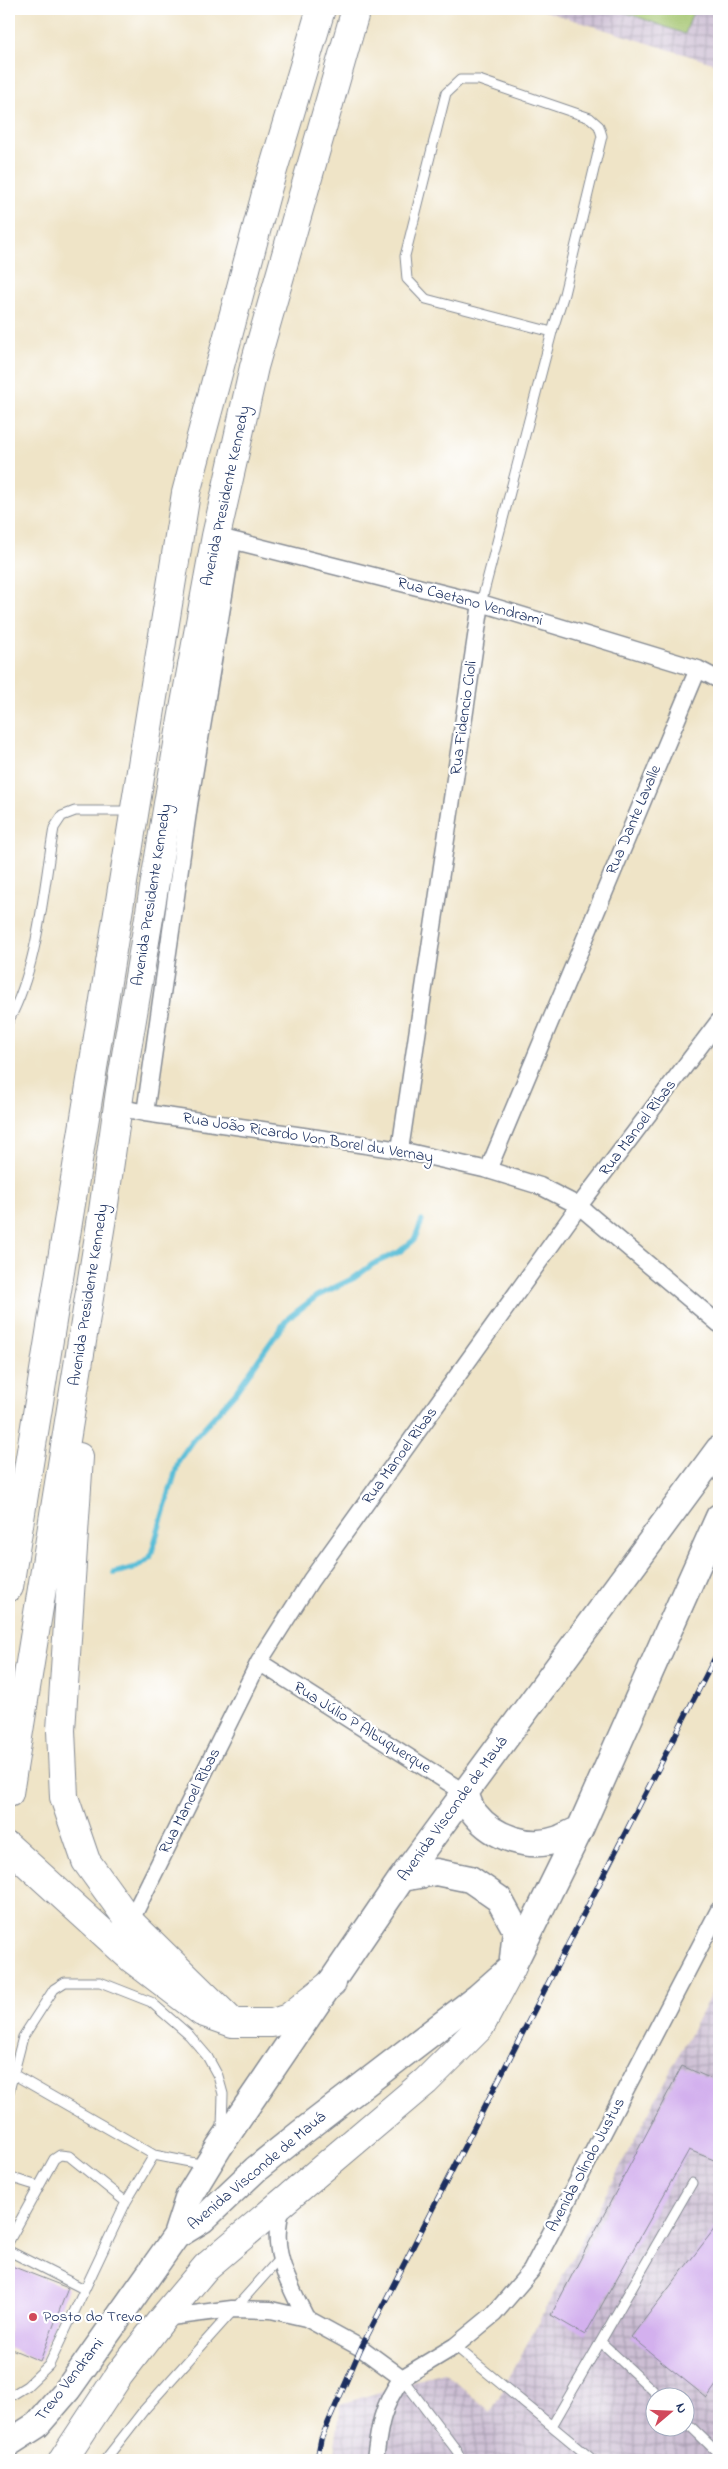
<svg xmlns="http://www.w3.org/2000/svg" width="728" height="2469" font-family="'Indie Flower',sans-serif">
<style>
.industrial{fill:url(#industrial-grid);fill-rule:evenodd}
.park{fill:#a0c26b;stroke:#5e7864}
.lines{fill:none;stroke-linecap:round;stroke-linejoin:round}
.stream{stroke:#59bdd7;stroke-width:5.5}
.building{fill:#d3b0ee}
.lane-casing{stroke:#858a92;stroke-width:11}
.street-casing{stroke:#858a92;stroke-width:19}
.primary-casing{stroke:#858a92;stroke-width:29}
.highway-casing{stroke:#858a92;stroke-width:30}
.lane{stroke:#fff;stroke-width:9}
.street{stroke:#fff;stroke-width:16}
.primary{stroke:#fff;stroke-width:26}
.highway{stroke:#fff;stroke-width:28}
.rail-casing{stroke:#1b2f5e;stroke-width:5.5}
.rail{stroke:#fff;stroke-width:4;stroke-dasharray:11;stroke-linecap:butt}
.poi-dot{fill:#d1495b;stroke:#fff;stroke-width:2}
.labels{text-anchor:middle;dominant-baseline:central;stroke-width:4.5;stroke-linejoin:round;paint-order:stroke}
.street-label{font-size:16px;fill:#1b2f5e;stroke:#fff}
.poi-label{font-size:16px;fill:#1b2f5e;stroke:#fff;text-anchor:start}
</style>
<defs>
<pattern id="industrial-grid" width="8" height="8" patternUnits="userSpaceOnUse" patternTransform="scale(1.25)"><rect width="8" height="8" fill="#ccbed3"/><path d="M0 4h8M4 0v8" fill="none" stroke="#a59bae"/></pattern>
</defs>
<rect width="100%" height="100%" fill="#fff"/>
<filter id="ink" filterUnits="userSpaceOnUse"><feTurbulence type="fractalNoise" baseFrequency=".02" numOctaves="2"/><feDisplacementMap in="SourceGraphic" scale="10" xChannelSelector="R" yChannelSelector="G"/><feConvolveMatrix kernelMatrix="1 2 1 2 8 2 1 2 1" color-interpolation-filters="sRGB"/></filter>
<filter id="wash" filterUnits="userSpaceOnUse"><feTurbulence type="fractalNoise" baseFrequency=".0096" numOctaves="4" result="noise"/><feDisplacementMap in="SourceGraphic" scale="20" xChannelSelector="R" yChannelSelector="G"/><feGaussianBlur stdDeviation="1.12" result="paint"/><feColorMatrix in="noise" values="0 0 0 0 0 0 0 0 0 0 0 0 0 0 0 0 0 1.4 0 .05"/><feComposite in="paint" operator="in"/></filter>
<g filter="url(#wash)">
<rect width="100%" height="100%" fill="#efe4c7"/>
<!-- industrial -->
<path class="industrial" d="M538 9H719V65Z
M719 1979V2460H333L341 2404 444 2372 491 2412ZM656 2396H686V2426H656Z"/>
<!-- park -->
<path class="park" d="M616 9H694L685 34Z"/>
<g class="lines">
<!-- stream -->
<path class="stream" d="M114 1573 137 1567 150 1558 179 1460 192 1441 235 1393 287 1319 317 1296 354 1278 373 1264 399 1252 414 1240 422 1221"/>
</g>
<g id="blocks">
<!-- building -->
<path class="building" d="M682 2066 719 2082V2162L689 2150 585 2335 551 2315Z
M719 2223V2381L707 2398 631 2337Z
M9 2265 68 2288 40 2361 9 2348Z"/>
</g>
</g>
<g filter="url(#ink)">
<use href="#blocks" fill-opacity="0" stroke="#858a92" stroke-width="1"/>
<g class="lines">
<defs>
<path id="lane" d="M481 603 552 332 564 294 602 136 599 126 590 118 479 80H460L446 93 405 256 407 279 426 299 552 332
M9 1020C39 964 43 890 54 828L62 816 75 811H131
M13 2074 154 2155 205 2165
M9 2091 23 2037 54 1989 65 1982H100L151 2002 189 2035 207 2056 218 2076 223 2094 222 2128
M9 2177 38 2186
M9 2241 54 2159 60 2155 69 2156 126 2202
M9 2251 84 2289
M601 2342 659 2396
M455 2346 593 2460
M402 2378 457 2451 461 2460
M9 2397 27 2386 49 2365 126 2202 154 2155
M686 2422 719 2454
M552 2426 692 2183
M105 2460 144 2410 281 2257"/>
<path id="street" d="M223 538 481 603 698 669 719 680
M118 1107 145 1113 400 1150 488 1170 540 1186 579 1206 719 1324
M145 1113 189 805 233 541
M400 1150 481 603
M488 1170 698 669
M259 1662 465 1793
M130 1922 259 1662 311 1580 579 1206 719 1021
M282 2203C281 2212 278 2221 278 2230 275 2260 293 2292 306 2318
M163 2318 232 2309 271 2310 306 2318 361 2348 402 2378C382 2405 379 2428 375 2460
M402 2378 455 2346 494 2314 531 2271 719 1910"/>
<path id="primary" d="M465 1793C468 1800 470 1809 475 1814 494 1838 530 1850 559 1839 566 1836 573 1832 580 1829
M402 1878 436 1872 470 1879 499 1899 516 1930 513 1959
M176 2236 202 2220 256 2169 301 2133 478 1997 512 1967 580 1829 719 1517
M9 2443 37 2425 68 2389 176 2236 189 2196 219 2147 402 1878 719 1449"/>
<path id="highway" d="M79 1457 61 1730 64 1797 86 1861 130 1922 233 2023
M9 1587 186 493 267 190 321 9
M9 1793 103 1211 120 1091 182 720 216 536 254 367 356 9
M9 1847 131 1958 202 2012 233 2023H272L288 2018 332 1983
M63 2460 119 2375 163 2318 206 2267 426 2081 480 2027 512 1967"/>
</defs>
<!-- lane casing -->
<use href="#lane" class="lane-casing"/>
<!-- street casing -->
<use href="#street" class="street-casing"/>
<!-- primary casing -->
<use href="#primary" class="primary-casing"/>
<!-- highway casing -->
<use href="#highway" class="highway-casing"/>
<!-- lane -->
<use href="#lane" class="lane"/>
<!-- street -->
<use href="#street" class="street"/>
<!-- primary -->
<use href="#primary" class="primary"/>
<!-- highway -->
<use href="#highway" class="highway"/>
<defs>
<path id="rail" d="M317 2460 321 2439 361 2348 719 1650"/>
</defs>
<!-- rail casing -->
<use href="#rail" class="rail-casing"/>
<!-- rail -->
<use href="#rail" class="rail"/>
</g>
</g>
<!-- markers -->
<circle class="poi-dot" cx="33" cy="2317" r="5"/>
<g class="labels">
<!-- street labels -->
<g class="street-label">
<text transform="translate(226 496) rotate(-78)">Avenida Presidente Kennedy</text>
<text transform="translate(470 602) rotate(15)">Rua Caetano Vendrami</text>
<text transform="translate(464 718) rotate(-82)">Rua Fidencio Cioli</text>
<text transform="translate(634 820) rotate(-67)">Rua Dante Lavalle</text>
<text transform="translate(152 895) rotate(-81)">Avenida Presidente Kennedy</text>
<text transform="translate(638 1128) rotate(-53)">Rua Manoel Ribas</text>
<text transform="translate(308 1138) rotate(9)">Rua João Ricardo Von Borel du Vernay</text>
<text transform="translate(89 1295) rotate(-81)">Avenida Presidente Kennedy</text>
<text transform="translate(400 1456) rotate(-54)">Rua Manoel Ribas</text>
<text transform="translate(362 1728) rotate(32)">Rua Júlio P Albuquerque</text>
<text transform="translate(190 1801) rotate(-63)">Rua Manoel Ribas</text>
<text transform="translate(453 1809) rotate(-54)">Avenida Visconde de Mauá</text>
<text transform="translate(586 2165) rotate(-62)">Avenida Olindo Justus</text>
<text transform="translate(257 2171) rotate(-40)">Avenida Visconde de Mauá</text>
<text transform="translate(70 2380) rotate(-52)">Trevo Vendrami</text>
</g>
<!-- poi labels -->
<g class="poi-label">
<text x="43" y="2317">Posto do Trevo</text>
</g>
</g>
<!-- margin -->
<rect width="728" height="2469" fill="none" stroke="#fff" stroke-width="30"/>
<!-- north arrow -->
<g transform="translate(670 2412) rotate(71)"><circle r="24" fill="#ffffff" stroke="#a4acbf"/>
<path d="M0-4L9 19L0 12L-9 19Z" fill="#d1495b"/>
<text y="-8" font-size="14" font-weight="bold" text-anchor="middle" fill="#1b2f5e">N</text>
</g>
</svg>
